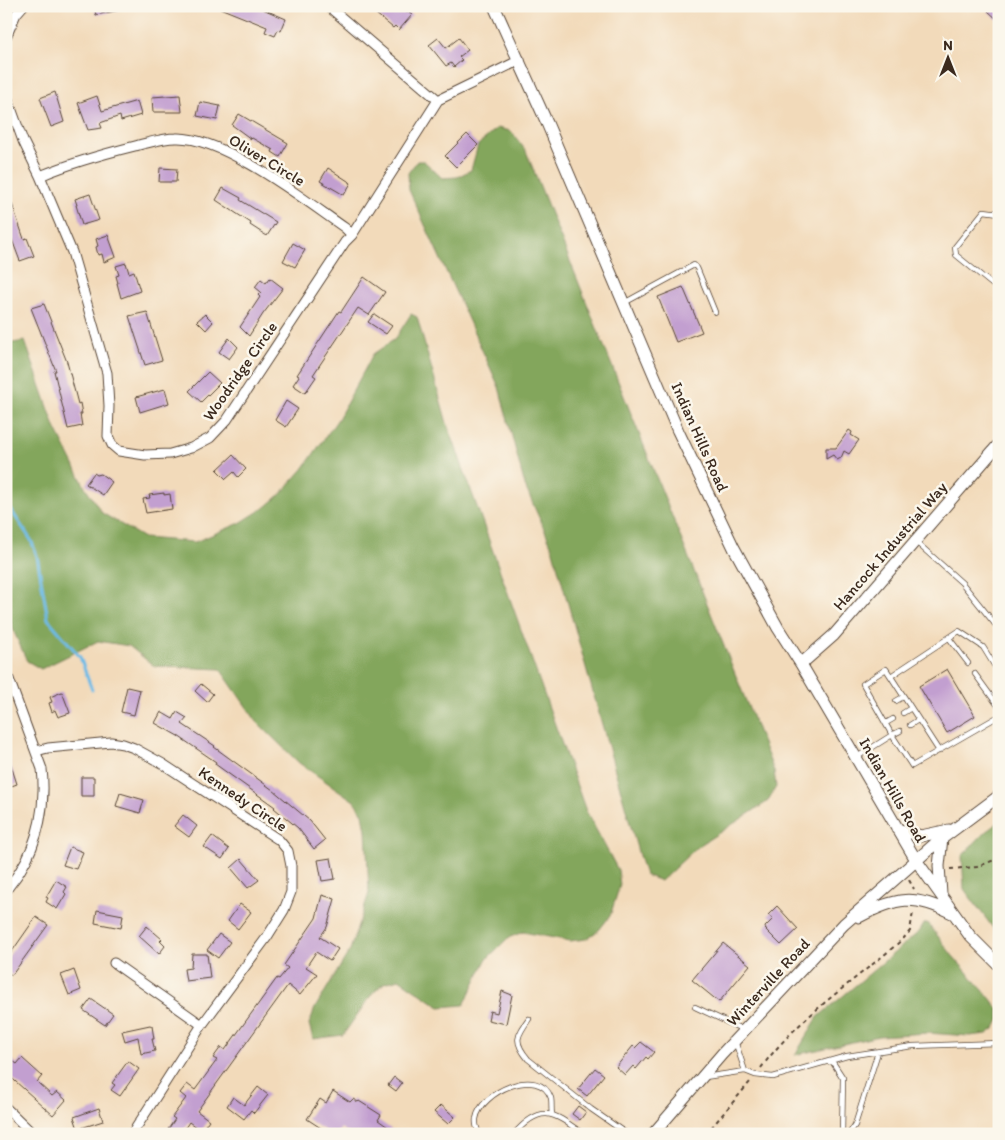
<svg xmlns="http://www.w3.org/2000/svg" width="1005" height="1140" font-family="Itim,sans-serif">
<style>
.forest{fill:#83a65c;stroke:#5f683d}
.lines{fill:none;stroke-linecap:round;stroke-linejoin:round}
.stream{stroke:#6cbbe7;stroke-width:3}
.building{fill:#c29fd0}
.service-casing{stroke:#564435;stroke-width:6}
.minor-casing{stroke:#564435;stroke-width:11}
.tertiary-casing{stroke:#564435;stroke-width:13}
.path{stroke:#564435;stroke-width:2;stroke-dasharray:4 4;stroke-linecap:butt}
.service{stroke:#fff;stroke-width:4.5}
.minor{stroke:#fff;stroke-width:9}
.tertiary{stroke:#fff;stroke-width:11}
.labels{text-anchor:middle;dominant-baseline:central;stroke-width:5;stroke-linejoin:round;paint-order:stroke}
.street-label{font-size:16px;fill:#3b2a1e;stroke:#fbf7ec}
</style>
<rect width="100%" height="100%" fill="#fbf7ec"/>
<filter id="ink" filterUnits="userSpaceOnUse"><feTurbulence type="fractalNoise" baseFrequency=".02" numOctaves="2"/><feDisplacementMap in="SourceGraphic" scale="10" xChannelSelector="R" yChannelSelector="G"/><feConvolveMatrix kernelMatrix="1 2 1 2 8 2 1 2 1" color-interpolation-filters="sRGB"/></filter>
<filter id="wash" filterUnits="userSpaceOnUse"><feTurbulence type="fractalNoise" baseFrequency=".0096" numOctaves="4" result="noise"/><feDisplacementMap in="SourceGraphic" scale="20" xChannelSelector="R" yChannelSelector="G"/><feGaussianBlur stdDeviation="1.12" result="paint"/><feColorMatrix in="noise" values="0 0 0 0 0 0 0 0 0 0 0 0 0 0 0 0 0 1.4 0 .05"/><feComposite in="paint" operator="in"/></filter>
<g filter="url(#wash)">
<rect width="100%" height="100%" fill="#f2daba"/>
<!-- forest -->
<path class="forest" d="M497 128 511 131 526 151 774 771 776 787 767 802 697 847 661 881 645 875 640 859 552 547 525 486 499 387 409 190 408 173 417 161H424L442 178 457 177 471 170 478 145Z
M411 314 417 317 447 423 586 811 618 870 620 885 610 916 599 930 586 939 570 941 523 932 508 938 486 960 464 1005 440 1007 399 979 384 983 372 994 343 1035 313 1039 309 1024 315 1008 350 950 369 893 366 830 363 814 354 801 299 763 257 722 220 669 154 666 129 646 98 641 41 669 27 661 14 632 6 607V344L25 341 55 427 84 485 102 513 144 538 195 542 240 523 267 506 280 495 303 469 338 419 373 354 395 339Z
M999 822V936L964 889 962 856 985 832Z
M928 923 952 955 990 998 999 1010V1020L995 1028 987 1034 970 1036 927 1033 879 1036 795 1055 818 1017 920 931 924 924Z"/>
<g class="lines">
<!-- stream -->
<path class="stream" d="M6 498 11 510 31 540 37 556 48 619 80 657 92 690"/>
</g>
<g id="blocks">
<!-- building -->
<path class="building" d="M94 6H119L120 10 96 15Z
M215 6H256L286 19 281 31 278 30 275 36 265 32 267 27Z
M380 6H409L405 10 412 15 399 30 395 26 393 28 375 13Z
M992 6H999V21L988 11Z
M438 38 446 48 459 38 468 50 459 57 462 60 454 67 451 63 446 66 429 45Z
M55 92 64 122 51 127 40 98Z
M180 95 182 112H153L152 97Z
M97 96 102 111 137 101 141 115 121 121 120 116 100 123 102 128 88 130 78 103Z
M200 102 220 106 217 120 197 116Z
M239 114 288 143 280 157 272 152 273 150 252 138 251 139 232 125Z
M467 134 478 145 456 167 445 156Z
M160 168 177 169 176 182H159Z
M328 168 351 183 344 195 320 181Z
M223 188 241 198 240 200 276 222 267 236 250 225 251 223 216 200Z
M90 194 99 220 82 225 76 205H77L75 199Z
M6 195H9L24 239 27 238 34 256 20 261 8 229 6 230Z
M108 235 116 257 104 262 102 254 98 255 96 247 98 246 96 239Z
M293 243 305 250 295 267 283 261Z
M126 263 129 273 134 271 140 291 121 298 117 283H118L116 276 119 275 116 266Z
M364 277 385 292 369 315 358 308 321 363 313 375 316 377 305 393 293 385 299 376 297 375 339 311 341 312Z
M270 278 283 288 263 314 249 336 240 327 260 297 258 295 261 292 255 287 261 279 266 283Z
M683 287 702 332 676 342 658 297Z
M44 304 67 362 78 404 80 403 82 414H80L82 426 68 429 54 371H56L31 308Z
M147 312 162 360 145 365 129 316Z
M205 314 213 322 206 330 197 321Z
M374 314 392 326 386 334 368 322Z
M229 338 238 347 229 359 219 352Z
M208 372 220 383 201 402 189 391Z
M165 389 169 403 140 412 136 397Z
M286 401 298 409 286 427 275 420Z
M849 430 852 432 851 435 859 440 849 454 844 451 841 458 837 460 833 455 826 459V448H836Z
M233 455 246 469 238 477 234 472 226 479 217 470Z
M94 473 97 475 101 474 112 482 103 495 86 484Z
M164 493V495L170 494 172 509 146 513 143 499 150 498 149 495Z
M947 669 975 716 947 733 919 686Z
M201 684 213 694 207 702 195 691Z
M127 687 140 690 134 715 121 712Z
M62 692 70 713 58 717 55 710 52 712 49 703 52 702 50 697Z
M161 712 173 719 177 712 187 718 182 724 215 746 214 747 273 790 310 821 325 840 314 849 298 828 274 808 275 807 215 764 216 762 178 736 155 723Z
M6 756H8L17 784 6 788Z
M81 777H94V796H81Z
M120 793 144 800 140 813 116 806Z
M183 815 197 826 189 837 174 826Z
M212 836 229 849 222 859 204 847Z
M70 847 83 852 76 869 63 865Z
M331 858 335 879 322 881 318 860Z
M241 859 259 880 248 888 231 868Z
M56 880 67 887 64 892 66 894 57 909 46 902 48 898 46 897Z
M322 895 335 899 327 927 320 937 338 949 330 961 316 952 306 967 317 974 300 995 288 985 197 1111 209 1120 201 1131 189 1122 181 1134H165L175 1119 172 1117 186 1098 180 1093 187 1084 195 1090 217 1060 213 1058 221 1047 225 1050 277 978 279 979 288 968 284 965 316 918Z
M240 904 251 912 238 929 228 921Z
M777 906 798 929 781 945 766 930 765 927 773 919 768 915Z
M97 910 123 915 121 928 95 923Z
M36 917 48 925 12 975 6 972V960Z
M147 926 162 939 160 941 165 946 159 954 139 936Z
M219 934 230 942 218 958 207 950Z
M723 943 750 965 719 1002 692 980Z
M192 954H207L210 978 186 981 184 969 191 968Z
M74 970 81 990 69 995 61 975Z
M502 991 512 995 506 1024 488 1020 490 1011 497 1013Z
M91 999 113 1014 105 1025 83 1010Z
M150 1025 152 1026 154 1039H152L155 1051 141 1054 138 1037 125 1041 122 1031Z
M641 1042 654 1052 648 1059 646 1057 636 1069 633 1066 625 1075 616 1067 633 1046 635 1048Z
M6 1056 17 1064 22 1058 42 1076 37 1082 52 1096 57 1092 66 1100 53 1115 6 1073Z
M128 1061 139 1069 120 1096 111 1090 115 1085 112 1083Z
M595 1068 604 1075 587 1096 578 1089Z
M394 1077 402 1083 396 1091 388 1085Z
M258 1087 268 1095 254 1113 251 1110 244 1119 227 1106 233 1097 244 1105Z
M333 1091 350 1102 353 1099 358 1102 359 1101 381 1115 378 1120 398 1134H350L341 1128 337 1134H330L307 1119 320 1099 326 1103Z
M441 1105 455 1117 448 1124 434 1112Z
M578 1106 586 1112 580 1120 572 1114Z
M99 1108 103 1121 78 1129 74 1117Z"/>
</g>
</g>
<g filter="url(#ink)">
<use href="#blocks" fill-opacity="0" stroke="#564435" stroke-width="1"/>
<g class="lines">
<defs>
<path id="service" d="M999 213 984 211 955 247 956 255 999 290
M624 303 694 265 697 268 715 312
M915 541 962 583 999 629
M949 638 968 663
M975 674 999 707
M891 676 959 631 983 647 999 673
M896 701 903 697
M903 713 911 708
M886 723 893 719
M910 725 918 720
M900 731 892 735 863 684 886 669 939 751
M857 757 892 735 912 766 999 716
M695 1007 744 1030
M529 1019C517 1036 513 1041 528 1059L591 1109 627 1134
M735 1041 745 1071
M832 1061 843 1078 842 1134
M705 1077 745 1071 755 1075 773 1077 847 1056 913 1046 999 1043
M479 1134C477 1129 475 1124 476 1119 480 1092 540 1065 551 1098 552 1102 551 1109 552 1114
M514 1134C542 1102 554 1113 583 1134
M849 1134 855 1125 878 1052"/>
<path id="minor" d="M328 6 438 100
M6 37 16 14 23 6
M6 94 23 141 40 176 72 252 107 373 109 406 108 436 112 445 119 451 145 455 170 454 191 448 210 438 227 420 345 242 352 235 438 100 520 60
M40 176C71 163 103 154 135 146 148 143 162 138 176 138 223 136 306 201 345 228L352 235
M6 671 42 769C46 804 39 841 20 871 16 878 10 884 6 891
M36 751 48 748 111 742 123 744 134 748 163 764 279 840 288 851 291 866V892L284 910 267 937 202 1025 132 1134
M114 963 202 1025
M6 1108 33 1134"/>
<path id="tertiary" d="M494 6 547 123 678 431 734 548 778 628 801 664 916 860 970 936 999 965
M801 664 834 635 999 444
M897 829 921 836 949 830
M941 894 939 866 942 838
M859 917C897 897 913 894 952 913
M653 1134 722 1054 844 924 936 843 999 796"/>
</defs>
<!-- service casing -->
<use href="#service" class="service-casing"/>
<!-- minor casing -->
<use href="#minor" class="minor-casing"/>
<!-- tertiary casing -->
<use href="#tertiary" class="tertiary-casing"/>
<!-- path -->
<path class="path" d="M950 869 977 867 999 858
M909 880 914 889
M761 1068C799 1016 855 981 903 939L910 931 913 912
M706 1134 750 1082"/>
<!-- service -->
<use href="#service" class="service"/>
<!-- minor -->
<use href="#minor" class="minor"/>
<!-- tertiary -->
<use href="#tertiary" class="tertiary"/>
</g>
</g>
<g class="labels">
<!-- street labels -->
<g class="street-label">
<text transform="translate(267 160) rotate(31)">Oliver Circle</text>
<text transform="translate(240 371) rotate(-55)">Woodridge Circle</text>
<text transform="translate(700 437) rotate(66)">Indian Hills Road</text>
<text transform="translate(890 546) rotate(-49)">Hancock Industrial Way</text>
<text transform="translate(893 790) rotate(60)">Indian Hills Road</text>
<text transform="translate(243 799) rotate(34)">Kennedy Circle</text>
<text transform="translate(768 982) rotate(-47)">Winterville Road</text>
</g>
</g>
<!-- margin -->
<rect width="1005" height="1140" fill="none" stroke="#fbf7ec" stroke-width="25"/>
<!-- north arrow -->
<g transform="translate(948 58)" stroke="#fbf7ec" stroke-width="4" paint-order="stroke">
<path d="M0-4L9 19L0 12L-9 19Z" fill="#3b2a1e"/>
<text y="-8" font-size="14" font-weight="bold" text-anchor="middle" fill="#3b2a1e">N</text>
</g>
</svg>
